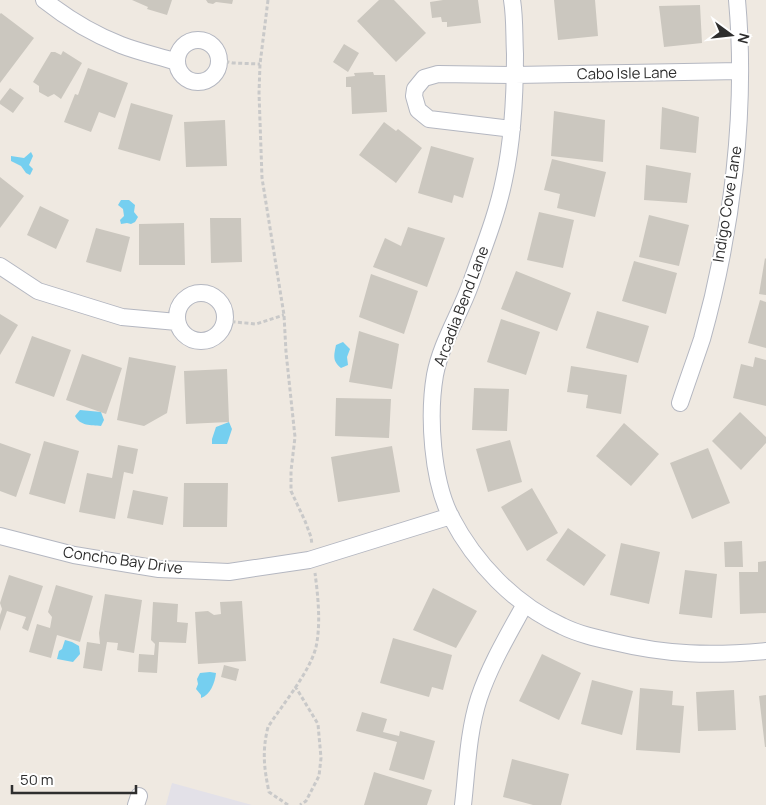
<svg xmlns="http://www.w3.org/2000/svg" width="766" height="805" font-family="Manrope,sans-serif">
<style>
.industrial{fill:#e3e1e8}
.water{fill:#75cff0}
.building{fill:#cbc7bf}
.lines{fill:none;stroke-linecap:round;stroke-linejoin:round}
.street-casing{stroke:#b4b7c1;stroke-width:18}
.path{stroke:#c9c9c9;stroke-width:3;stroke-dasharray:4 2.5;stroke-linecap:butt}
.street{stroke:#fff;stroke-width:16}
.labels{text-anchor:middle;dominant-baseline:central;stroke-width:4;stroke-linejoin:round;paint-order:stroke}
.street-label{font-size:15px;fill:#2e2e2e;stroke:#fff}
</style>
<rect width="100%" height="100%" fill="#efe9e1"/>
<!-- industrial -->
<path class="industrial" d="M172 783 252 805H166Z"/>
<!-- water -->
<path class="water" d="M31 152 33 156 29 165 33 169 30 175 26 173 21 166 11 161V156L24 158Z
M121 200H129L135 205 134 212 138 217 135 222 131 224 127 223 121 224 120 220 124 216 123 209 118 205Z
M343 342 350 349 347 357 348 365 341 368C332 361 334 355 336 345Z
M80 410 101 412 104 420 101 426C91 425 80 426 75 416Z
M229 422 232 429 227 444H212V439L216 427Z
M65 640 72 642 79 646 80 654 73 662 57 659 59 651 62 649Z
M210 672 216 673C215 683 210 695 201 698V695L196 689 198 684 197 679 200 673Z"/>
<!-- building -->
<path class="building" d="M132 0H172L167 15 147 9 148 7Z
M206 0H233L232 4 216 2 213 4 208 3Z
M379 0H394L426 33 396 62 357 21Z
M443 0H478L481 23 447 27V22H442L441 17 432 18 430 2Z
M554 0H595L598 36 558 40Z
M700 5 702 43 664 47 659 6Z
M1 13 34 38 0 83V14Z
M344 44 359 53 348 72 333 62Z
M63 51 82 63 61 99 54 94 48 97 39 92V86L33 82 51 52H55L61 55Z
M88 68 128 83 115 118 99 112 91 132 64 122 75 94 78 95Z
M373 72 374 75H385L387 112 352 114 351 87H346V77L355 76 354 73Z
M10 88 24 98 13 113 0 104V101Z
M131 103 173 115 160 161 118 149Z
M662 107 699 117 696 153 660 149Z
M554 111 605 120 603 162 551 156Z
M225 120 227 166 186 167 184 122Z
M384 122 396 131 398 129 422 148 396 183 359 155Z
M431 146 474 158 463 198 454 195 452 203 418 193Z
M552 159 606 172 595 217 557 208 560 194 544 190Z
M646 165 691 173 687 203 644 200Z
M0 177 24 196 0 228Z
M40 206 69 220 56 249 27 235Z
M539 212 574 220 563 268 527 260Z
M649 215 689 225 679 266 639 257Z
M210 218H241L242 262 211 263Z
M184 223 185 265H139V224Z
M408 227 445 238 427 287 373 267 385 238 401 246Z
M96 228 130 237 121 272 86 262Z
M765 258 766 259V295L759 294Z
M634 261 677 273 666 314 622 301Z
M516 271 571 293 557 331 501 309Z
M371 274 418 291 404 334 359 317Z
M760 300 766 302V348L748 343Z
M597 311 649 326 638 363 586 348Z
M0 314 18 325 0 355Z
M501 319 540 332 526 375 487 362Z
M359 331 399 344 392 389 349 382Z
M32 336 71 350 54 397 15 383Z
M82 354 122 368 106 414 66 400Z
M129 357 176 366 167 413 144 426 117 420Z
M755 357 766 360V406L733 398 741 364 753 367Z
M571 366 627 375 621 414 586 408 588 395 567 392Z
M227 369 229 422 186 424 184 371Z
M474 388 509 389 507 431 472 430Z
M336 398 391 399 389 438 335 436Z
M740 412 766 437V443L741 470 712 441Z
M624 423 659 454 631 486 596 456Z
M510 440 522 482 488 492 476 449Z
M44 441 79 451 65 504 29 494Z
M0 443 31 454 16 497 0 491Z
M118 445 138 449 133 474 124 472 115 519 79 512 87 473 112 478Z
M392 446 400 492 338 502 331 457Z
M708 448 730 503 692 519 670 463Z
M184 483H228L227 527H183Z
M532 488 558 533 527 551 501 507Z
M133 490 168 497 163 525 127 518Z
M568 528 606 555 584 586 546 560Z
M742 541 743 567H725L724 542Z
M621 543 660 552 649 604 610 595Z
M766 561V613L740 614 739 572H758V562Z
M685 570 717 574 712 618 679 614Z
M9 575 43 586 28 631 22 628 26 617 7 611 0 631V615L2 609 0 603Z
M56 585 93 596 80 642 57 635 51 658 29 652 37 624 50 628 52 617 48 612Z
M433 588 477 611 456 648 413 630Z
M105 594 142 600 134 653 117 650 118 643 107 642 102 671 83 668 87 642 100 644 99 633Z
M242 601 246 661 198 664 195 612 208 611 214 615 221 614 220 602Z
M153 602 178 604 177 622 188 623 186 643 159 642 157 673 138 672 139 654 154 655 155 644 151 640Z
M393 638 452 655 443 690 432 687 429 697 380 683Z
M542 654 581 673 559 720 519 701Z
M224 665 239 669 236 681 221 677Z
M592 680 633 691 622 735 581 724Z
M640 688 673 691 672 705 684 706 680 753 636 750Z
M734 690 736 730 698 731 696 692Z
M766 695V747H765L759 696Z
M362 712 387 719 383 732 399 736 400 731 435 741 424 780 389 770 397 742 356 731Z
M512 759 569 774 561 805H533L503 797Z
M374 772 432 790 427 805H364Z"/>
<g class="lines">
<defs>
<path id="street" d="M44 0C68 19 93 34 121 45 139 52 158 56 177 62
M512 0C515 18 514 36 515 54 515 96 513 139 504 180 497 215 483 249 471 283 460 314 441 343 435 375 428 416 432 480 451 517 475 563 514 604 562 626 578 634 596 638 614 642 667 655 711 656 766 651
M177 61a21 21 0 1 1 42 0a21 21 0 1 1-42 0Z
M512 129 429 119 418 110 414 96 415 89 424 78 438 74 515 75 740 71
M0 266 38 291 122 317 177 322
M177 317a24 24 0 1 1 48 0a24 24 0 1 1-48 0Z
M680 403C687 382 695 360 702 339 732 232 747 111 737 0
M0 536 74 555 159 569 229 572 309 560 451 516
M136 805 139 796
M463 805C467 770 468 732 479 698 490 665 508 635 525 604"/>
</defs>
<!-- street casing -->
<use href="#street" class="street-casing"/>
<!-- path -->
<path class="path" d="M268 0 260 64 259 93 262 178 284 315 286 352 295 437 291 471V491L305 521 311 537 312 545
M219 60 233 63 260 64
M225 321 256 324 284 315
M295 686 318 724 321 758 319 776 306 801 300 805
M288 805 269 792C264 768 262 751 268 727 282 705 310 672 316 647 321 624 318 596 315 573"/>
<!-- street -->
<use href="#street" class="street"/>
</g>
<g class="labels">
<!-- street labels -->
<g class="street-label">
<text transform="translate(627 73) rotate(-1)">Cabo Isle Lane</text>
<text transform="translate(727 204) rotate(-81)">Indigo Cove Lane</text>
<text transform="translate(461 306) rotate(-69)">Arcadia Bend Lane</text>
<text transform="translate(123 560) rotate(8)">Concho Bay Drive</text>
</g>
</g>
<!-- north arrow -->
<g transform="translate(731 35) rotate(105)" stroke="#ffffff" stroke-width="4" paint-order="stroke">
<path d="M0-4L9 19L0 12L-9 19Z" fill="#2e2e2e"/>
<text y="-8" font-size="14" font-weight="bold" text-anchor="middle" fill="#2e2e2e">N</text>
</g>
<!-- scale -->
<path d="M12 785v8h124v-8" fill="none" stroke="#2e2e2e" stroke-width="2.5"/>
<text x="20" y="785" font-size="15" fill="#2e2e2e" stroke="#ffffff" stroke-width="4" paint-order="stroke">50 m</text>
</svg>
